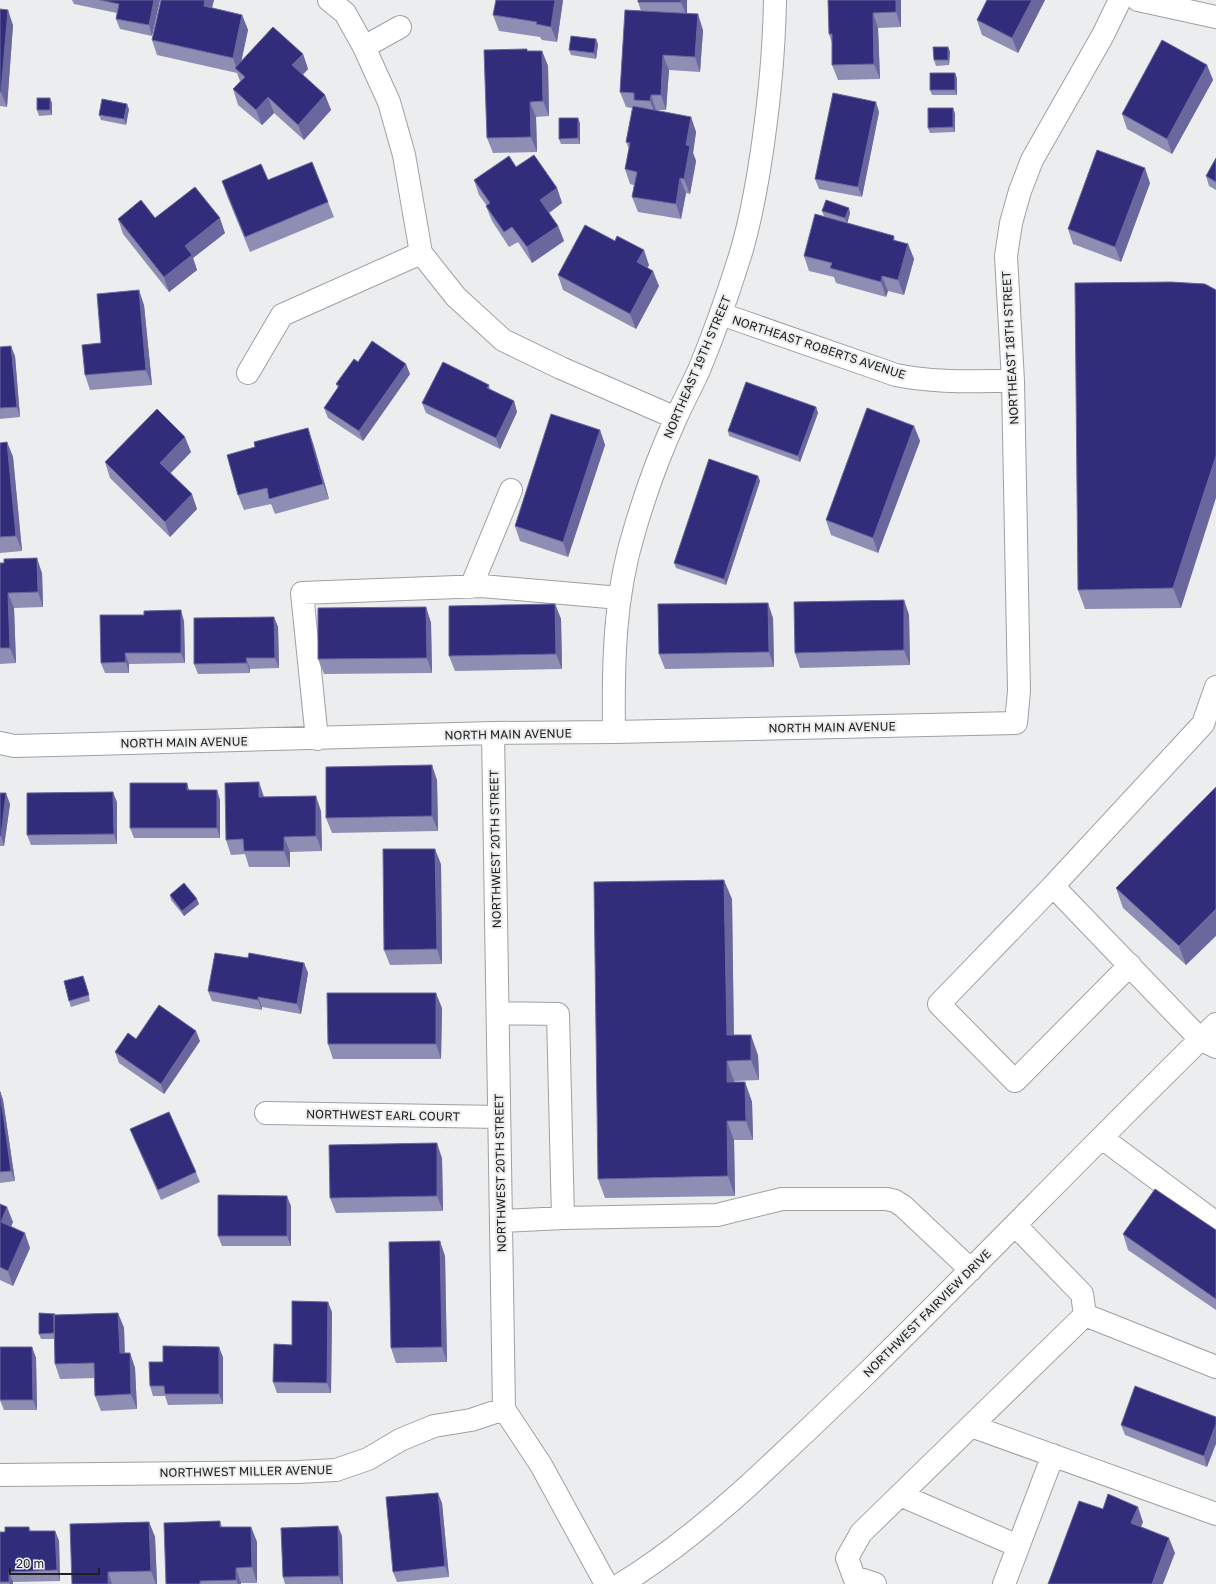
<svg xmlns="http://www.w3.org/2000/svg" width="1216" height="1584" font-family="'Golos Text',sans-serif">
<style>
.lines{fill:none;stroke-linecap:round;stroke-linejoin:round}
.minor-casing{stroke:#9ea0a2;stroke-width:24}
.minor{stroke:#fff;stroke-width:22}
.wall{fill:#8e8db4}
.shaded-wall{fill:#6a679e}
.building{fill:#322d7b;stroke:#6a679e}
.labels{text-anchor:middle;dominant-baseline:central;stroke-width:4;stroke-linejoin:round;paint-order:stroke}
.street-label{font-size:12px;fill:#202021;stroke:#ebedee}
</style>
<rect width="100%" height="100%" fill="#ebedee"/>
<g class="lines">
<defs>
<path id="minor" d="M329 0 345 13 364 47 389 102 404 155 421 253 456 297 503 340 561 368 676 418
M1138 0 1216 17
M364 47 400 27
M721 314 896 375C935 383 974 381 1013 381
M248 373 282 315 421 253
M471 587 511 490
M1216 687 1203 724 1053 886 1200 1039 1216 1047
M614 732C613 665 614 597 634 532 645 494 659 455 676 418 683 402 692 386 699 370 714 334 727 297 739 259 748 231 754 200 759 170 768 114 774 57 775 0
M493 733 504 1409 541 1465 606 1584
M317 739 302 593 482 586 620 598
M0 743 14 746 93 744 493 733 614 732 1016 723 1019 691 1013 381 1006 256 1011 223 1020 191 1032 160 1103 35 1120 0
M1053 886 939 1004 1015 1081 1130 965
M498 1013 558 1014 563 1218 501 1221
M266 1113 499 1117
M1102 1138 1216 1223
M563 1218 717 1215 782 1199H887L895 1201 903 1206 971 1270
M1085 1315 1216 1367
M971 1426 1216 1514
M0 1475 298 1472 336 1470 368 1459 400 1440 434 1426 471 1420 504 1409
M900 1495 1018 1546
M621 1584C667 1556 708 1522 748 1486 788 1449 828 1411 867 1373 984 1258 1098 1139 1216 1024
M875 1584 854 1577 847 1558 861 1533 1085 1315 1082 1294 1015 1225
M1004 1584 1053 1455"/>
</defs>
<!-- minor casing -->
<use href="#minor" class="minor-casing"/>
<!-- minor -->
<use href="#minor" class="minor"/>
</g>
<!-- wall -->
<path class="wall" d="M72 0H160L152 36 120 29 116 19 117 13 74 4Z
M496 0H563L557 42 542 40 540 37 499 31 493 15Z
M687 0V14L703 30 700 72 669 70 666 110H656V111L691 117 696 132 693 153 696 161 690 194 686 193 681 219 638 212 632 197 634 185 630 184 625 169 629 149 626 142 632 108 626 107 620 92 641 11 638 2Z
M828 0H901V27L878 28 880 79 838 80 832 65V43L829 34Z
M987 0H1045L1018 53 982 35 977 20Z
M212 8 242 15 248 30 241 63 303 54 308 69 303 75 325 95 331 110 304 140 274 113 262 125 238 105 233 89 240 81 237 73 157 55 152 40Z
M0 9 13 25 7 107 0 106Z
M598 44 596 59 571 55 569 50Z
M948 47 950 52 949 65 936 66 934 60Z
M528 51H542L548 66 549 116 536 117 537 152 493 153 487 138Z
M1207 65 1213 80 1172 154 1127 129 1122 114Z
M957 78V95H932L930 90Z
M52 103V115L39 116 37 110Z
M953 108 955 114V132L930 133 928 128Z
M129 109 126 125 101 120 99 115Z
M879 112 862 197 819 189 815 179Z
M580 123V144H561L559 139Z
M1216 158V190L1209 186 1206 176Z
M516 167 557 188 562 203 549 213 558 226 564 241 532 263 518 242 509 247 492 221 486 206H487L479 195 474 180Z
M268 180 328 202 334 217 250 252 227 196 222 181Z
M1150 183 1121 262 1073 244 1068 229Z
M822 211 850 213 847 223 894 236 895 241 908 244 914 259 904 295 888 291 886 297 836 283 834 277 809 271 804 256 839 221 824 216Z
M155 218 225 233 193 258 197 270 169 292 123 234 118 219Z
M649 265 647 268 659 286 636 329 563 290 558 275Z
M1216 290 1181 608 1085 609 1078 590Z
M144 305 152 385 90 390 85 375Z
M0 347 15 356 20 417 0 419Z
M358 362 410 374 363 441 328 418 324 408 338 388 336 384Z
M489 385 490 389 514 401 517 412 500 449 426 413 422 403Z
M816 407 818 413 800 462 729 436 728 431Z
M914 426 920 441 878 553 831 535 826 520Z
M600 430 605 445 568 557 520 541 515 526Z
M7 442 13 457 22 551 0 553V443Z
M313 443 329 499 275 514 271 504 244 510 238 495Z
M191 452 170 473 197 509 170 537 110 478 105 462Z
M758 476 760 481 726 585 676 568 674 563Z
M0 563 42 573 43 607 14 608 16 663 0 664Z
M904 600 909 615 910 665 800 668 795 653Z
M555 604 561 619 562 669 455 671 449 656Z
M426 607 431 623 432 673 324 674 318 659Z
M274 617 278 627 279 668 250 669V673L198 674 194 664Z
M773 618 774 667 665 669 659 654Z
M184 621 185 663 129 664V673H105L101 663Z
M437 780 438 831 332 833 326 818Z
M1216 787 1186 965 1123 908 1116 888Z
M189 790 220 800V838H134L130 828Z
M0 793 10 804 4 846H0Z
M264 797 321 811 322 851 290 852V867H249L245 854 231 855 226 840Z
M117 802V844L31 845 27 835Z
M441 864 442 964 390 965 384 950Z
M170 895 199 904 184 916 171 900Z
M732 899 734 1035 758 1055 759 1080 734 1081V1082H745L752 1102 753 1140H734L735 1196 605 1198 598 1179Z
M248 958 304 963 308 973 301 1014 262 1007V1010L212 1001 208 991Z
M85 981 90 1001 71 1007 69 1001Z
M442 1008 441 1059H333L328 1044Z
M136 1039 200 1041 164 1094 119 1063 115 1052Z
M0 1091 3 1100 15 1181 0 1183Z
M130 1129 196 1172 200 1182 161 1200 134 1139Z
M442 1158 443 1211 336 1213 330 1198Z
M0 1204 13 1222 11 1227 30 1248 13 1286 0 1280Z
M291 1206V1246H222L218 1236Z
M1216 1230V1310L1128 1250 1123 1234Z
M445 1256 447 1362 396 1363 391 1348Z
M332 1312 331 1393H277L273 1382 292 1345Z
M118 1313 124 1328 125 1353H130L135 1368 137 1409 101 1411 95 1396 94 1378 60 1379 55 1364 54 1339H41L39 1334 56 1315Z
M32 1347 36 1358 37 1410H4L0 1400Z
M223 1357V1404L168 1405 165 1396H153L150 1386 163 1362Z
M1216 1417 1207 1467 1125 1435 1121 1425Z
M442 1503 449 1577 397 1582 393 1572Z
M220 1521 222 1527H251L257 1542V1583H241V1584H166Z
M149 1522 155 1537 157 1584H72Z
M29 1527 31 1531H55L59 1541 60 1581 13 1582V1584H0V1532H5Z
M342 1536 343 1584H285L283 1577Z"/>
<!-- shaded-wall -->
<path class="shaded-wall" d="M154 0H160L152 36 149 25Z
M205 0H214L209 21 204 6Z
M555 0H563L557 42 551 27Z
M681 0H687V17L681 2Z
M896 0H901V27L896 12Z
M1032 0H1045L1018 53 1012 38Z
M8 10 13 25 7 107 1 92Z
M873 13 878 28 880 79 874 64Z
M698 14 703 30 700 72 695 57Z
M242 15 248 30 239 71 237 70 233 58Z
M596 39 598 44 596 59 594 53Z
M948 47 950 52 949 65 948 60Z
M542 51 548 66 549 116 543 101Z
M303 54 308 69 297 80 292 65Z
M663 55 669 70 666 110 661 95Z
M1207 65 1213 80 1172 154 1167 139Z
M955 73 957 78V95L955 90Z
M325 95 331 110 304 140 298 125Z
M651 95 656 110V116L650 101Z
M268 97 274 113 262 125 256 110Z
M50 98 52 103V115L50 110Z
M530 102 536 117 537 152 531 137Z
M876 102 879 112 862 197 858 187Z
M127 104 129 109 126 125 124 119Z
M953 108 955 114V132L953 127Z
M691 117 696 132 693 153 696 161 690 194 684 179 686 145Z
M578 118 580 123V144L578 138Z
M1145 168 1150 183 1121 262 1115 247Z
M680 178 686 193 681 219 676 204Z
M557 188 562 203 546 215 540 200Z
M849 208 850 213 847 224 845 218Z
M220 218 225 233 193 258 197 270 169 292 164 277 185 246Z
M558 226 564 241 532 263 527 247Z
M908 244 914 259 904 295 898 280Z
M644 250 649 265 642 278 637 262Z
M653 271 659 286 636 329 630 314Z
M882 276 888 291 886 297 881 282Z
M139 290 144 305 152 385 146 370Z
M11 346 15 356 20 417 17 407Z
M406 364 410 374 363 441 359 431Z
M514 401 517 412 500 449 496 438Z
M816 407 818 413 800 462 798 456Z
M914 426 920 441 878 553 873 538Z
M308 428 313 443 329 499 323 484Z
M600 430 605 445 568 557 563 542Z
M185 437 191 452 166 478 160 463Z
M7 442 13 457 22 551 16 536Z
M1216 456V498L1181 608 1173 588Z
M758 476 760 481 726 585 724 579Z
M192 494 197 509 170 537 165 522Z
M37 558 42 573 43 607 38 592Z
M8 593 14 608 16 663 10 648Z
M904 600 909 615 910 665 904 650Z
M768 603 773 618 774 667 769 652Z
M555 604 561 619 562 669 556 654Z
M426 607 431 623 432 673 427 658Z
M181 610 184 621 185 663 181 653Z
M274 617 278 627 279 668 275 658Z
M125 653 129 664V673L126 662Z
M246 658 250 669V673L247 663Z
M432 765 437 780 438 831 432 816Z
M259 782 264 797H259Z
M187 783 190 793 187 790Z
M217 790 220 800V838L217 828Z
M113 792 117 802V844L114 834Z
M6 793 10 804 4 846 1 836Z
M316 796 321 811 322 851 316 836Z
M284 837 290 852V867L284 851Z
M435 849 441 864 442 964 437 949Z
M724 880 732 899 734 1055 727 1035Z
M197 899 199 904 184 916 182 911Z
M1216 909V936L1186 965 1179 946Z
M304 963 308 973 301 1014 297 1004Z
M436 993 442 1008 441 1059 436 1044Z
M258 997 262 1007V1010L258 1000Z
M196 1031 200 1041 164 1094 161 1084Z
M751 1035 758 1055 759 1080 751 1060Z
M727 1061 734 1081V1102L727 1082Z
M745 1082 752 1102 753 1140 746 1121Z
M0 1091 3 1100 15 1181 11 1171Z
M727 1121 734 1140 735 1196 728 1176Z
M437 1143 442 1158 443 1211 437 1196Z
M287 1196 291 1206V1246L287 1236Z
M7 1207 13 1222 6 1237 1 1222Z
M25 1233 30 1248 13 1286 8 1271Z
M440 1241 445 1256 447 1362 442 1347Z
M328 1302 332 1312 331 1393 327 1383Z
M118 1313 124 1328 125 1368 120 1353Z
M32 1347 36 1358 37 1410 33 1400Z
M219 1347 223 1357V1404L219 1394Z
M130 1353 135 1368 137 1409 131 1394Z
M1216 1424V1444L1207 1467 1204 1456Z
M438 1493 442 1503 449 1577 445 1566Z
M1138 1507 1143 1522 1137 1538 1131 1523Z
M149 1522 155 1537 157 1584H156L151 1571Z
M338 1526 342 1536 343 1584H342L339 1576Z
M251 1527 257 1542V1583L252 1567Z
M55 1531 59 1541 60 1581 57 1570Z
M1169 1538 1175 1553 1163 1584H1152Z
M236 1568 241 1583V1584H238L236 1580Z
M9 1572 13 1582V1584H10L9 1582Z
M108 1572 112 1584H108Z"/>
<!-- building -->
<path class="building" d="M100 0H154L149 25 116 19 119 4Z
M161 0H205L204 6 242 15 233 58 152 40Z
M496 0H555L551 27 536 24 537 22 493 15Z
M638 0H681V2H638Z
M828 0H896V12L873 13 874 64 832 65V34H829Z
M987 0H1032L1012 38 977 20Z
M0 9 8 10 1 92H0Z
M625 10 698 14 695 57 663 55 661 95H651L650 101 634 100V93L620 92Z
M273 27 303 54 292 65 325 95 298 125 268 97 256 110 233 89 245 77 235 68Z
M571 36 596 39 594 53 569 50Z
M1162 40 1207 65 1167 139 1122 114Z
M933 47H948V60H934Z
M527 49V51H542L543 101 530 102 531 137 487 138 484 50Z
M930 73H955V90H930Z
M833 93 876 102 858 187 815 179Z
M37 98H50V110H37Z
M102 99 127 104 124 119 99 115Z
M633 106 691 117 686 145 690 146 684 179 680 178 676 204 632 197 637 172 625 169 630 143 626 142Z
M928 108H953V127L928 128Z
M559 118H578V138L559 139Z
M1097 150 1145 168 1115 247 1068 229Z
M534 155 557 188 540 200 558 226 527 247 512 227 504 232 486 206 490 203 474 180 509 156 516 167Z
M1216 158V182L1206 176Z
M312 162 328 202 245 237 222 181 261 164 268 180Z
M195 187 220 218 185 246 192 255 164 277 118 219 141 200 155 218Z
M826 200 849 208 845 218 822 211Z
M815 214 894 236 893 240 908 244 898 280 882 276 881 282 830 268 832 263 804 256Z
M585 225 615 241 617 236 644 250 637 262 653 271 630 314 558 275Z
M1171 282 1205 284 1216 290V456L1173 588 1078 590 1075 283Z
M139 290 146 370 85 375 82 345 101 343 97 294Z
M372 341 406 364 359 431 324 408 339 386 336 384 354 359 358 362Z
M11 346 17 407 0 408V347Z
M443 362 489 385 487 388 514 401 496 438 422 403Z
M746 382 816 407 798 456 728 431Z
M867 408 914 426 873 538 826 520Z
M157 409 185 437 160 463 192 494 165 522 105 462Z
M551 414 600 430 563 542 515 526Z
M308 428 323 484 269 499 267 488 238 495 227 455 255 447 254 442Z
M7 442 16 536 0 537V443Z
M709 459 758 476 724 579 674 563Z
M37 558 38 592 8 593 10 648H0V563H4V559Z
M904 600V650L795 653 794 602Z
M768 603 769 652 659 654 658 604Z
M555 604 556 654 449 656V606Z
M426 607 427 658 318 659V608Z
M181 610V653H125L126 662 101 663 100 615H144V611Z
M274 617 275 658H246L247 663 194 664V618Z
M432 765V816L326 818V767Z
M259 782V797L316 796V836L284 837V851H244L243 839 226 840 225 783Z
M130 783H187V790H217V828H130Z
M1216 787V909L1179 946 1116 888Z
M113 792 114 834 27 835V793Z
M0 793H6L1 836H0Z
M383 849H435L437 949 384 950Z
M724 880 727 1035H751V1060L727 1061V1082H745L746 1121H727L728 1176 598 1179 594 882Z
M184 883 197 899 182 911 170 895Z
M215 953 248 958 249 953 304 963 297 1004 258 997V1000L208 991Z
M83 976 89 995 69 1001 64 981Z
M327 993H436V1044H328Z
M159 1005 196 1031 161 1084 115 1052 128 1033 136 1039Z
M0 1092 11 1171 0 1172Z
M169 1112 196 1172 158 1190 130 1129Z
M437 1143V1196L330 1198 329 1145Z
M1155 1189 1216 1230V1299L1123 1234Z
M218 1195 287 1196V1236H218Z
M0 1204 7 1207 1 1222 25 1233 8 1271 0 1267Z
M440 1241 442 1347 391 1348 389 1242Z
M292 1301 328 1302 327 1383 273 1382 274 1344 292 1345Z
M39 1313 55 1314V1315H54V1333L39 1334Z
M118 1313 120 1353H130L131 1394 95 1396 94 1363 55 1364 54 1315Z
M163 1346 219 1347V1394H165L164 1386H150L149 1362H163Z
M0 1347H32L33 1400H0Z
M1135 1386 1216 1417V1424L1204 1456 1121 1425Z
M438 1493 445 1566 393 1572 386 1497Z
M1108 1494 1138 1507 1131 1523 1169 1538 1152 1584H1048L1079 1501 1103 1509Z
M220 1521V1527H251L252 1567 236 1568V1580L200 1581V1584H166L164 1523Z
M149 1522 151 1571 108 1572V1584H72L70 1524Z
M338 1526 339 1576 283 1577 281 1528Z
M5 1527H29V1531H55L57 1570 9 1572V1582H0V1532H5Z"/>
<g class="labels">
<!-- street labels -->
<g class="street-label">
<text transform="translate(819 347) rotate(18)">NORTHEAST ROBERTS AVENUE</text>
<text transform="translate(1010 348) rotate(-93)">NORTHEAST 18TH STREET</text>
<text transform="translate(697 367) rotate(-67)">NORTHEAST 19TH STREET</text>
<text transform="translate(832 727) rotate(-1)">NORTH MAIN AVENUE</text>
<text transform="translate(508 734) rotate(-1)">NORTH MAIN AVENUE</text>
<text transform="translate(184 742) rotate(-1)">NORTH MAIN AVENUE</text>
<text transform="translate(495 849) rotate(-91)">NORTHWEST 20TH STREET</text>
<text transform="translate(383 1115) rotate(1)">NORTHWEST EARL COURT</text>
<text transform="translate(500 1173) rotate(-91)">NORTHWEST 20TH STREET</text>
<text transform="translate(927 1313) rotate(-45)">NORTHWEST FAIRVIEW DRIVE</text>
<text transform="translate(246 1471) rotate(-1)">NORTHWEST MILLER AVENUE</text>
</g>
</g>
<!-- scale -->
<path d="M10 1568v6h89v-6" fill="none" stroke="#202021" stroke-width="2"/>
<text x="16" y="1568" font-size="12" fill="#202021" stroke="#ebedee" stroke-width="3" paint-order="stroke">20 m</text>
</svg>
